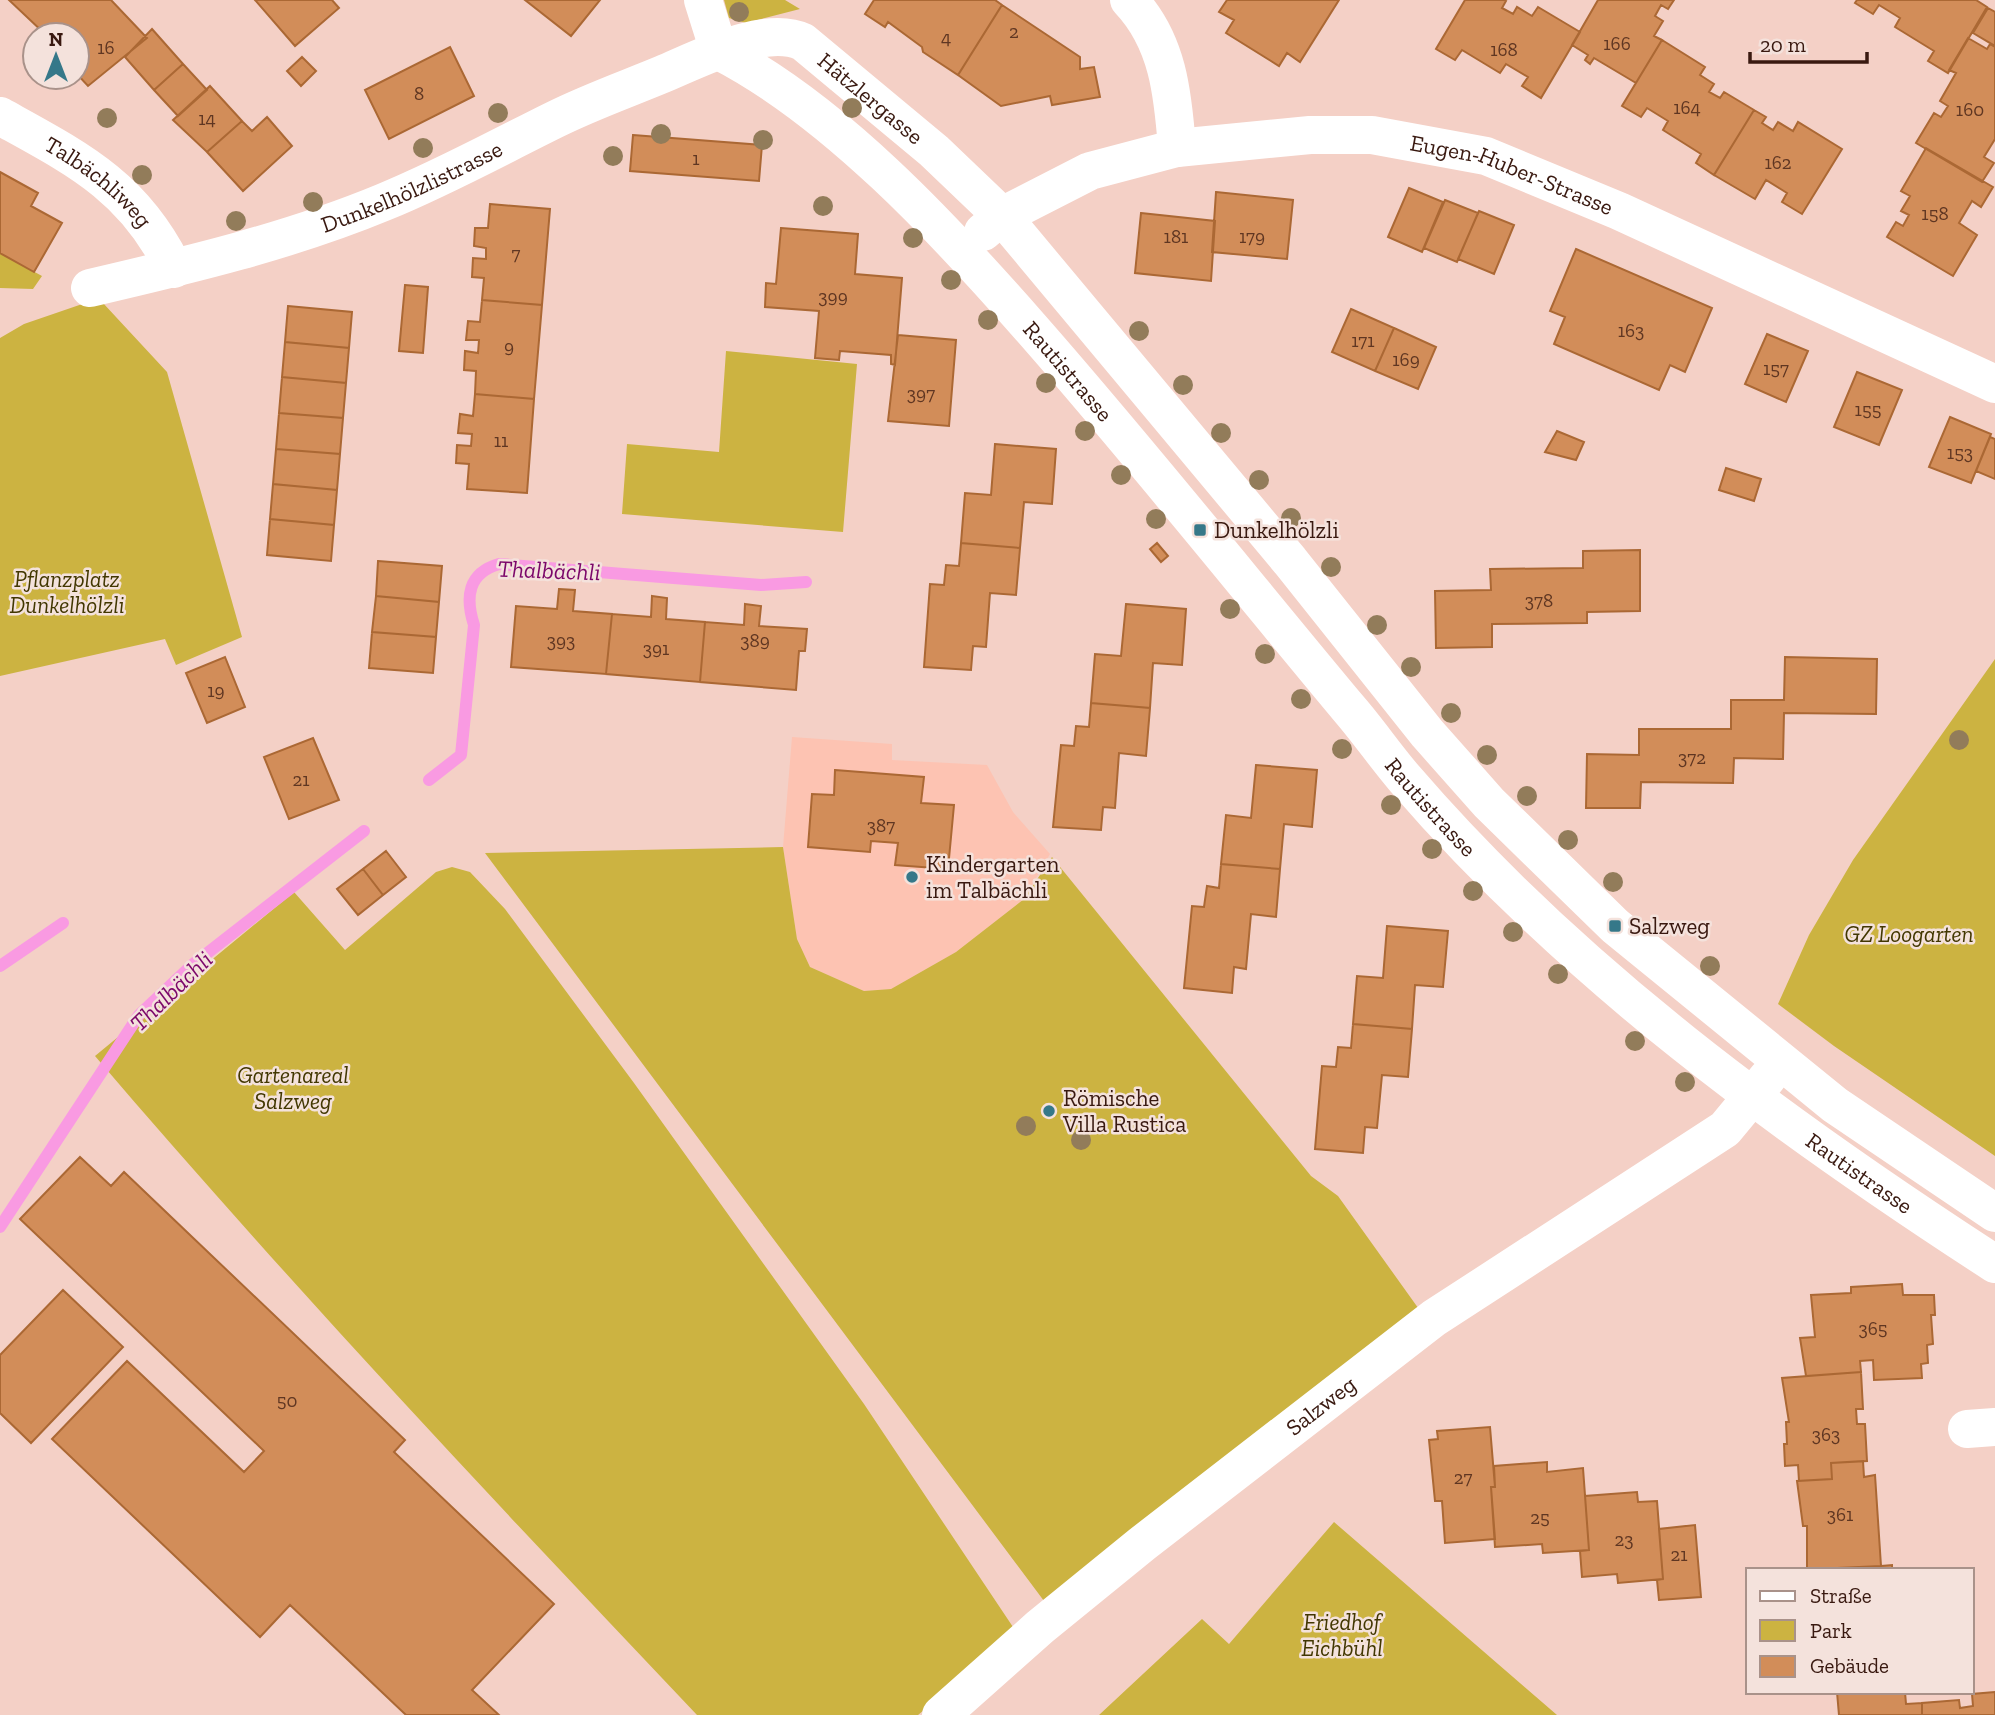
<svg xmlns="http://www.w3.org/2000/svg" width="1995" height="1715" font-family="'Zilla Slab',serif">
<style>
.built{fill:#fdc3b2}
.green{fill:#ccb341}
.lines{fill:none;stroke-linecap:round;stroke-linejoin:round}
.stream{stroke:#f99ae2;stroke-width:12}
.building{fill:#d28d59;stroke:#ab6834;stroke-width:2}
.minor{stroke:#fff;stroke-width:38}
.tree{fill:#927c5a}
.poi-dot{fill:#357889;stroke:#f4e2dc;stroke-width:2.5}
.labels{text-anchor:middle;dominant-baseline:central;stroke-width:5;stroke-linejoin:round;paint-order:stroke}
.number-label{font-size:19px;fill:#5f3622}
.street-label{font-size:23px;fill:#391910;stroke:#f4e2dc}
.poi-label{font-size:23px;fill:#391910;stroke:#f4e2dc;text-anchor:start}
.park-label{font-size:23px;font-style:italic;fill:#423701;stroke:#f4e2dc}
.water-label{font-size:24px;font-style:italic;fill:#7c076a;stroke:#f4e2dc}
</style>
<rect width="100%" height="100%" fill="#f4d0c6"/>
<!-- built -->
<path class="built" d="M792 737 892 744V760L987 765 1013 812 1050 854 1024 899 956 952 891 989 864 991 810 967 797 939 783 847Z"/>
<!-- green -->
<path class="green" d="M724 0H785L800 9 746 23 729 18Z
M0 253 42 276 33 289 0 288Z
M91 301 103 303 167 372 242 637 176 665 165 639 0 676V338L24 324Z
M726 351 857 364 843 532 622 514 627 444 719 452Z
M1995 659V1156L1834 1046 1778 1004 1809 935 1853 860Z
M783 847 797 939 810 967 864 991 891 989 956 952 1024 899 1052 857 1311 1176 1338 1196 1421 1312 1047 1605 485 853Z
M452 867 470 872 505 909 634 1083 864 1404 1017 1633 918 1715H697C492 1499 289 1283 95 1056L294 892 345 950 436 872Z
M1334 1522 1557 1715H1099L1202 1619 1229 1644Z"/>
<g class="lines">
<!-- stream -->
<path class="stream" d="M429 780 461 755 474 625C465 597 468 573 499 564L761 585 806 582
M0 966 63 923
M0 1227 139 1015 192 965 364 831"/>
</g>
<!-- building -->
<path class="building" d="M9 0H111L147 38 88 86 77 74V35H46Z
M255 0H332L339 8 295 46Z
M525 0H600L571 36Z
M874 0H995L1002 5 958 75 923 52 922 47 888 22 885 27 865 14Z
M1227 0H1339L1300 62 1287 53 1279 66 1226 33 1234 20 1219 12Z
M1465 0H1504L1506 1 1502 8 1513 14 1517 7 1532 16 1538 7 1580 32 1541 98 1522 86 1528 77 1506 64 1500 73 1462 50 1455 60 1436 49Z
M1598 0H1674L1668 9 1661 5 1655 16 1663 21 1654 36 1662 40 1636 83 1594 58 1590 64 1585 60 1588 55 1572 45Z
M1857 0H1976L1987 7 1948 73 1928 61 1934 51 1895 27 1900 18 1879 5 1873 14 1855 3Z
M1002 5 1080 57V69L1094 67 1100 97 1052 105 1050 96 1001 106 958 75Z
M1988 8 1995 12V46L1973 33Z
M152 29 183 64 154 90 125 57Z
M1968 38 1987 49 1990 44 1995 47V139L1984 157 1994 163 1982 182 1916 143 1934 113 1941 117 1948 106 1940 101 1956 73 1949 70Z
M1662 40 1705 67 1700 75 1714 84 1709 92 1720 98 1724 92 1754 110 1714 175 1696 163 1701 154 1663 130 1668 121 1647 108 1641 117 1622 106Z
M450 47 474 96 389 139 365 90Z
M302 57 316 71 301 86 287 71Z
M183 64 207 90 178 116 154 90Z
M210 86 242 121 207 152 173 120Z
M1754 110 1766 117 1762 123 1773 130 1778 122 1793 131 1798 122 1842 149 1802 214 1782 202 1787 193 1766 180 1755 199 1714 175Z
M267 117 292 146 243 191 207 152 242 121 252 131Z
M633 135 762 145 759 181 630 171Z
M1926 148 1993 187 1981 207 1972 201 1959 223 1977 235 1953 276 1887 237 1896 222 1903 226 1909 215 1901 211 1910 196 1901 191Z
M0 172 38 193 31 206 62 223 34 272 0 253Z
M1409 188 1443 202 1422 252 1388 237Z
M1216 192 1293 200 1287 259 1212 252Z
M1445 200 1478 213 1457 262 1424 248Z
M490 204 550 209 542 305 482 300 484 278 472 277 473 258 486 259V248L474 246 475 228H488Z
M1479 211 1514 225 1494 274 1458 259Z
M1141 213 1215 221 1211 281 1135 273Z
M781 228 858 234 855 274 902 278 895 365 891 364V355L840 351 839 360 815 358 819 311 765 307 766 283 776 284Z
M1576 249 1712 308 1685 372 1670 365 1659 390 1554 344 1565 317 1550 311Z
M405 285 428 287 423 353 399 351Z
M482 300 542 305 534 399 475 394 476 371 464 370 465 351 478 353 479 340H466L468 321 480 322Z
M288 306 352 312 349 348 285 342Z
M1351 309 1394 328 1375 371 1332 352Z
M1394 328 1436 347 1418 389 1375 371Z
M1767 334 1808 351 1786 402 1745 384Z
M898 335 956 340 949 426 888 421Z
M285 342 349 348 346 383 282 377Z
M1857 372 1902 390 1879 445 1834 427Z
M282 377 346 383 343 418 279 413Z
M475 394 534 399 527 493 467 489 469 464 456 463 457 445 471 446 472 434 458 433 460 414 473 416Z
M279 413 343 418 340 454 276 449Z
M1950 417 1991 434 1971 483 1929 467Z
M1557 431 1584 442 1576 460 1545 452Z
M1990 437 1995 439V479L1976 471Z
M995 444 1056 449 1052 504 1024 502 1020 548 961 543 965 493 991 495Z
M276 449 340 454 337 490 273 484Z
M1726 468 1761 479 1754 501 1719 490Z
M273 484 337 490 334 525 270 519Z
M270 519 334 525 331 561 267 555Z
M961 543 1020 548 1016 595 990 593 986 647 973 646 971 670 924 667 930 584 944 585 946 565 959 566Z
M1157 543 1168 556 1161 562 1150 549Z
M1640 550V611L1587 612V623L1492 624V647L1436 648 1435 591 1491 590 1490 569 1583 568V551Z
M378 561 442 566 439 602 376 596Z
M559 589 575 590 573 611 612 614 606 674 511 667 516 606 557 609Z
M376 596 439 602 436 637 372 632Z
M652 596 667 598 666 619 705 622 700 682 606 674 612 614 651 617Z
M745 604 761 606 759 626 807 629 805 651H799L796 690 700 682 705 622 744 625Z
M1126 604 1186 609 1182 665 1153 663 1150 708 1091 703 1095 654 1121 656Z
M372 632 436 637 433 673 369 668Z
M225 657 245 707 207 723 186 673Z
M1785 657 1877 659 1876 714 1784 713 1783 759 1734 758 1733 783 1641 782 1640 808H1586L1587 754 1639 755V729H1731V700H1784Z
M1091 703 1150 708 1146 756 1119 753 1115 808 1103 807 1101 830 1053 827 1061 745 1074 746 1076 726 1089 727Z
M313 738 339 800 289 819 264 757Z
M1256 765 1317 770 1312 827 1284 824 1280 869 1221 864 1226 815 1251 818Z
M835 770 924 777 921 803 954 805 948 869 895 865 898 843 871 841 870 852 808 847 812 794 834 795Z
M386 851 406 877 383 895 363 869Z
M1221 864 1280 869 1276 917 1251 914 1246 969 1234 967 1232 993 1184 988 1192 906 1204 907 1207 886 1219 888Z
M363 869 383 895 358 915 337 889Z
M1387 926 1448 931 1443 987 1415 985 1412 1029 1353 1024 1357 976 1383 978Z
M1353 1024 1412 1029 1408 1077 1382 1075 1377 1128 1365 1127 1363 1153 1315 1149 1322 1066 1336 1067 1338 1047 1351 1048Z
M80 1157 111 1186 124 1172 405 1440 394 1452 554 1604 472 1690 499 1715H406L290 1605 260 1637 52 1439 127 1361 244 1472 264 1451 20 1219Z
M1902 1284 1903 1295H1934L1935 1315H1931L1933 1344 1927 1345 1928 1363 1921 1364 1922 1378 1874 1380 1873 1360 1860 1361 1861 1372 1806 1376 1800 1338 1815 1337 1811 1295 1851 1293V1287Z
M63 1290 123 1347 31 1443 0 1413V1355Z
M1861 1372 1863 1409H1856L1857 1424H1865L1867 1461 1831 1463 1832 1479 1799 1481 1798 1465 1785 1466 1784 1444H1787L1786 1422H1789L1782 1378Z
M1490 1427 1495 1487H1491L1495 1539 1445 1543 1442 1501H1435L1429 1440 1438 1439 1437 1431Z
M1863 1461 1864 1477 1875 1475 1881 1566 1807 1570V1526H1803L1797 1481 1832 1479 1831 1463Z
M1547 1462V1472L1583 1468 1589 1550 1543 1553 1542 1544 1495 1547 1491 1487H1495L1494 1466Z
M1637 1492 1638 1502 1657 1501 1663 1579 1618 1583 1617 1574 1582 1577 1580 1551 1589 1550 1585 1496Z
M1695 1525 1701 1597 1659 1600 1657 1580 1663 1579 1659 1529Z
M1892 1565V1570L1815 1569 1881 1566Z
M1837 1692H1905L1906 1704 1922 1703V1715H1839Z
M1995 1692V1715H1922V1703L1959 1700 1960 1708 1973 1706 1972 1694Z"/>
<g class="lines">
<!-- minor -->
<g class="minor">
<path id="s1" d="M703 0 719 51C834 110 945 230 1030 327 1140 452 1243 582 1350 710 1369 732 1386 757 1405 779 1572 973 1782 1126 1995 1264"/>
<path d="M1129 0C1168 41 1173 94 1177 148"/>
<path id="s2" d="M0 116C76 158 134 186 174 269"/>
<path id="s3" d="M983 232 1002 216 1090 171 1177 148 1310 135H1372L1486 156 1619 211 1995 384"/>
<path id="s4" d="M90 288C189 265 290 241 384 202 443 178 499 147 556 119 590 102 627 89 663 74 699 59 765 24 803 42L934 151 1002 216 1290 561 1427 733 1489 803 1615 926 1835 1105 1995 1213"/>
<path d="M1967 1429 1995 1427"/>
<path id="s5" d="M941 1715 1040 1627 1142 1544 1434 1318 1725 1129 1768 1077"/>
</g>
</g>
<!-- trees -->
<g class="tree">
<circle cx="739" cy="12" r="10"/>
<circle cx="852" cy="108" r="10"/>
<circle cx="498" cy="113" r="10"/>
<circle cx="107" cy="118" r="10"/>
<circle cx="661" cy="134" r="10"/>
<circle cx="763" cy="140" r="10"/>
<circle cx="423" cy="148" r="10"/>
<circle cx="613" cy="156" r="10"/>
<circle cx="142" cy="175" r="10"/>
<circle cx="313" cy="202" r="10"/>
<circle cx="823" cy="206" r="10"/>
<circle cx="236" cy="221" r="10"/>
<circle cx="913" cy="238" r="10"/>
<circle cx="951" cy="280" r="10"/>
<circle cx="988" cy="320" r="10"/>
<circle cx="1139" cy="331" r="10"/>
<circle cx="1046" cy="383" r="10"/>
<circle cx="1183" cy="385" r="10"/>
<circle cx="1085" cy="431" r="10"/>
<circle cx="1221" cy="433" r="10"/>
<circle cx="1121" cy="475" r="10"/>
<circle cx="1259" cy="480" r="10"/>
<circle cx="1291" cy="518" r="10"/>
<circle cx="1156" cy="519" r="10"/>
<circle cx="1331" cy="567" r="10"/>
<circle cx="1230" cy="609" r="10"/>
<circle cx="1377" cy="625" r="10"/>
<circle cx="1265" cy="654" r="10"/>
<circle cx="1411" cy="667" r="10"/>
<circle cx="1301" cy="699" r="10"/>
<circle cx="1451" cy="713" r="10"/>
<circle cx="1959" cy="740" r="10"/>
<circle cx="1342" cy="749" r="10"/>
<circle cx="1487" cy="755" r="10"/>
<circle cx="1527" cy="796" r="10"/>
<circle cx="1391" cy="805" r="10"/>
<circle cx="1568" cy="840" r="10"/>
<circle cx="1432" cy="849" r="10"/>
<circle cx="1613" cy="882" r="10"/>
<circle cx="1473" cy="891" r="10"/>
<circle cx="1513" cy="932" r="10"/>
<circle cx="1710" cy="966" r="10"/>
<circle cx="1558" cy="974" r="10"/>
<circle cx="1635" cy="1041" r="10"/>
<circle cx="1685" cy="1082" r="10"/>
<circle cx="1026" cy="1126" r="10"/>
<circle cx="1081" cy="1140" r="10"/>
</g>
<!-- markers -->
<g class="poi-dot">
<rect x="1193" y="523" width="14" height="14" rx="3.5"/>
<circle cx="912" cy="877" r="7"/>
<rect x="1608" y="919" width="14" height="14" rx="3.5"/>
<circle cx="1049" cy="1111" r="7"/>
</g>
<g class="labels">
<!-- number labels -->
<g class="number-label">
<text x="1014" y="31">2</text>
<text x="946" y="37">4</text>
<text x="1617" y="43">166</text>
<text x="106" y="47">16</text>
<text x="1504" y="49">168</text>
<text x="419" y="93">8</text>
<text x="1687" y="107">164</text>
<text x="1970" y="109">160</text>
<text x="207" y="118">14</text>
<text x="696" y="158">1</text>
<text x="1778" y="162">162</text>
<text x="1935" y="213">158</text>
<text x="1176" y="236">181</text>
<text x="1252" y="236">179</text>
<text x="516" y="253">7</text>
<text x="833" y="296">399</text>
<text x="1631" y="330">163</text>
<text x="1363" y="340">171</text>
<text x="509" y="346">9</text>
<text x="1406" y="359">169</text>
<text x="1776" y="368">157</text>
<text x="921" y="393">397</text>
<text x="1868" y="409">155</text>
<text x="501" y="440">11</text>
<text x="1960" y="452">153</text>
<text x="1539" y="600">378</text>
<text x="561" y="640">393</text>
<text x="755" y="640">389</text>
<text x="656" y="648">391</text>
<text x="216" y="690">19</text>
<text x="1692" y="757">372</text>
<text x="301" y="779">21</text>
<text x="881" y="825">387</text>
<text x="1873" y="1328">365</text>
<text x="287" y="1400">50</text>
<text x="1826" y="1434">363</text>
<text x="1463" y="1477">27</text>
<text x="1840" y="1514">361</text>
<text x="1540" y="1517">25</text>
<text x="1624" y="1539">23</text>
<text x="1679" y="1554">21</text>
</g>
<!-- street labels -->
<g class="street-label">
<text stroke="none"><textPath href="#s4" startOffset="849">Hätzlergasse</textPath></text>
<text stroke="none"><textPath href="#s3" startOffset="555">Eugen-Huber-Strasse</textPath></text>
<text stroke="none"><textPath href="#s2" startOffset="119">Talbächliweg</textPath></text>
<text stroke="none"><textPath href="#s4" startOffset="338">Dunkelhölzlistrasse</textPath></text>
<text stroke="none"><textPath href="#s1" startOffset="530">Rautistrasse</textPath></text>
<text stroke="none"><textPath href="#s1" startOffset="1097">Rautistrasse</textPath></text>
<text stroke="none"><textPath href="#s1" startOffset="1662">Rautistrasse</textPath></text>
<text stroke="none"><textPath href="#s5" startOffset="490">Salzweg</textPath></text>
</g>
<!-- poi labels -->
<g class="poi-label">
<text x="1214" y="530">Dunkelhölzli</text>
<text x="926" y="864">Kindergarten<tspan x="926" dy="26">im Talbächli</tspan></text>
<text x="1629" y="926">Salzweg</text>
<text x="1063" y="1098">Römische<tspan x="1063" dy="26">Villa Rustica</tspan></text>
</g>
<!-- park labels -->
<g class="park-label">
<text x="67" y="579">Pflanzplatz<tspan x="67" dy="26">Dunkelhölzli</tspan></text>
<text x="1909" y="934">GZ Loogarten</text>
<text x="293" y="1075">Gartenareal<tspan x="293" dy="26">Salzweg</tspan></text>
<text x="1342" y="1622">Friedhof<tspan x="1342" dy="26">Eichbühl</tspan></text>
</g>
<!-- water labels -->
<g class="water-label">
<text transform="translate(549 570) rotate(2)">Thalbächli</text>
<text transform="translate(171 991) rotate(-44)">Thalbächli</text>
</g>
</g>
<!-- legend -->
<rect x="1746" y="1568" width="228" height="126" fill="#f4e2dc" stroke="#a9928a" stroke-width="2"/>
<rect x="1760" y="1591" width="35" height="10" fill="#ffffff" stroke="#a9928a" stroke-width="2"/>
<text x="1810" y="1603" font-size="21" fill="#391910">Straße</text>
<rect x="1760" y="1620" width="35" height="21" fill="#ccb341" stroke="#a9928a" stroke-width="2"/>
<text x="1810" y="1638" font-size="21" fill="#391910">Park</text>
<rect x="1760" y="1656" width="35" height="21" fill="#d28d59" stroke="#a9928a" stroke-width="2"/>
<text x="1810" y="1673" font-size="21" fill="#391910">Gebäude</text>
<!-- north arrow -->
<g transform="translate(56 56)"><circle r="33" fill="#f4e2dc" stroke="#a9928a" stroke-width="2"/>
<path d="M0-5L12 26L0 18L-12 26Z" fill="#357889"/>
<text y="-10" font-size="19" font-weight="bold" text-anchor="middle" fill="#391910">N</text>
</g>
<!-- scale -->
<path d="M1750 52v10h117v-10" fill="none" stroke="#391910" stroke-width="3.5"/>
<text x="1760" y="52" font-size="21" fill="#391910" stroke="#f4e2dc" stroke-width="5" paint-order="stroke">20 m</text>
</svg>
